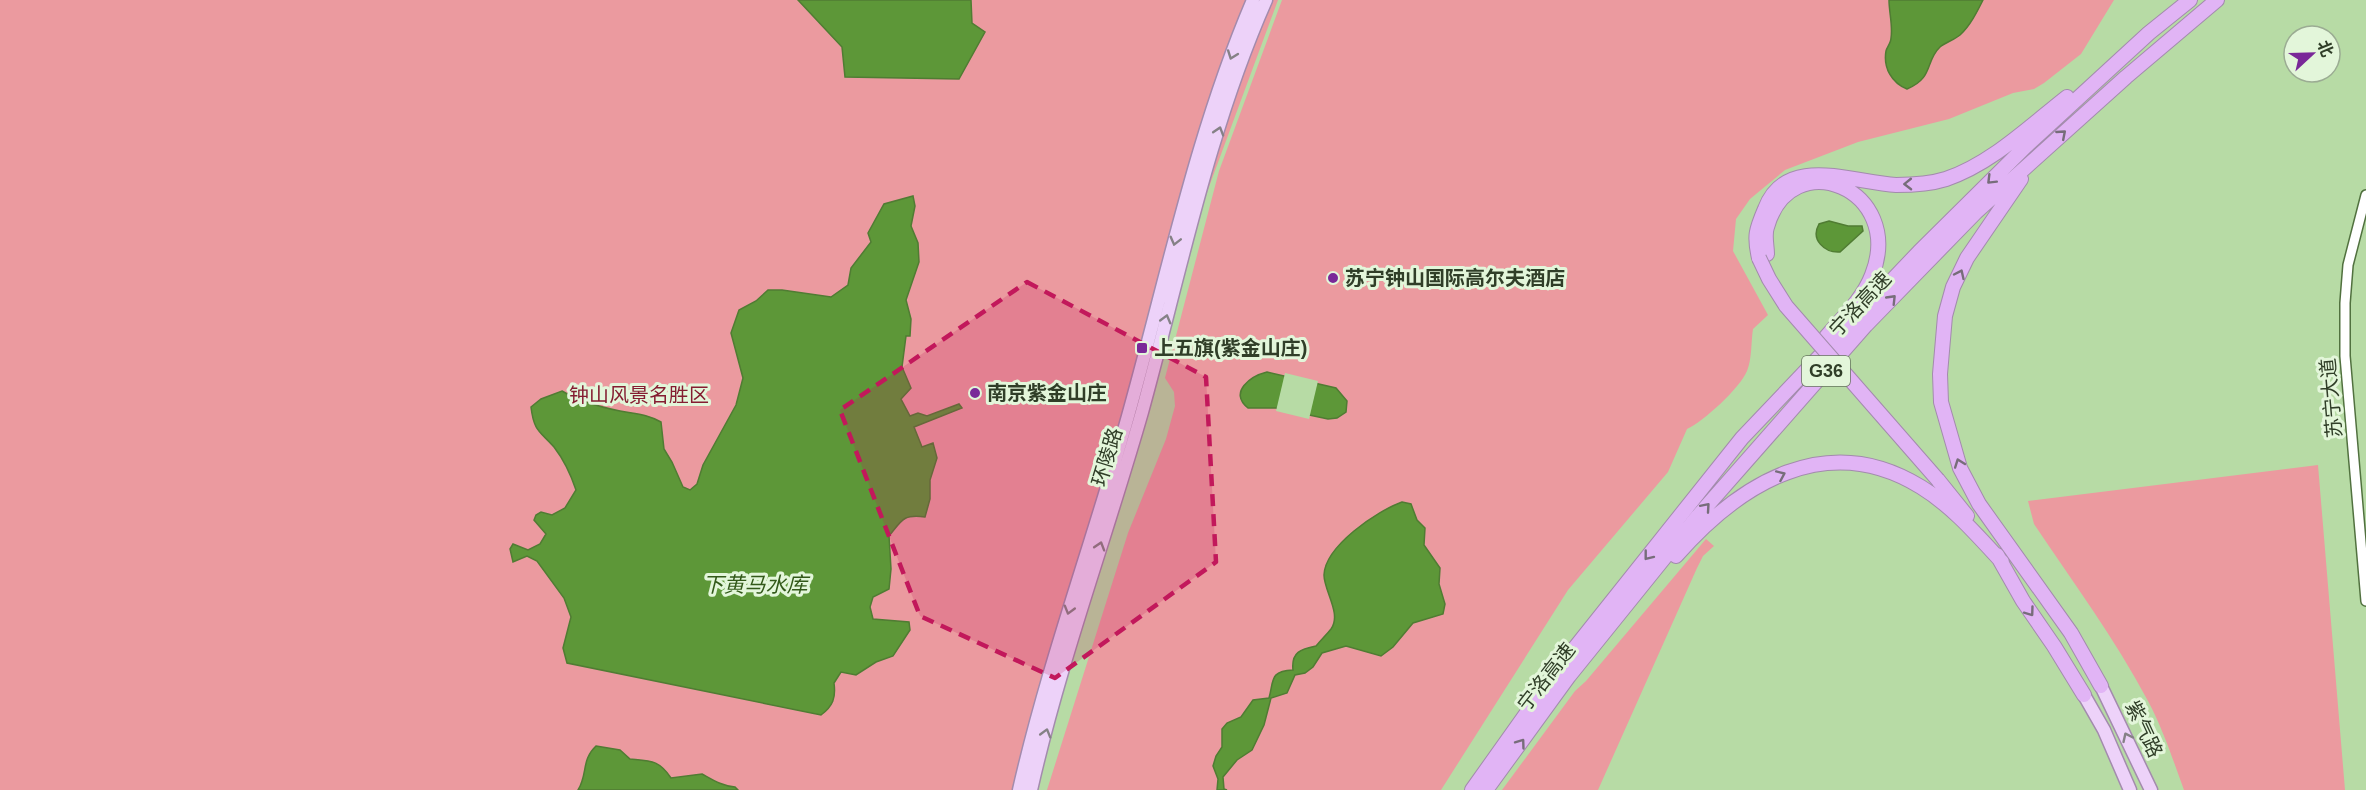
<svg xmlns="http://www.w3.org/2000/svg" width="2366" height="790" font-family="Helvetica,'Noto Sans SC',sans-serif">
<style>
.green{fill:#eb9a9f}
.water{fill:#5d9738;stroke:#507c33;stroke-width:1.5}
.pier{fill:#b7dba5}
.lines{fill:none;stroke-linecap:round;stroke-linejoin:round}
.tertiary-casing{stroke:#51713f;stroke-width:12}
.primary-casing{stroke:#a38bad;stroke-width:15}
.motorway-casing{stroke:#a38bad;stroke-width:16}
.tertiary{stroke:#fff;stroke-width:9}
.primary{stroke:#edd2f9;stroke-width:12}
.motorway{stroke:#e1b4f5;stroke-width:14}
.motorway-bridge-casing{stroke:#a38bad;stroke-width:16;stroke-linecap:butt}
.motorway-bridge{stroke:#e1b4f5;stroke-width:14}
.oneway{stroke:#858186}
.oneway2{stroke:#776d7a}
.marked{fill:#c2185b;fill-opacity:0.2;stroke:#c2185b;stroke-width:4.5;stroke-dasharray:12 8;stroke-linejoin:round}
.poi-dot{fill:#7a2898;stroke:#e3f6da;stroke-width:2}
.labels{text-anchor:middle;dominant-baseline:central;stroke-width:6;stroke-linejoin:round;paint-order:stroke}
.shield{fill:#e3f6da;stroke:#66755d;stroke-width:1.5}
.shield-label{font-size:18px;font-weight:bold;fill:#303e28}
.poi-label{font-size:20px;font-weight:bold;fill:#303e28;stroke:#e3f6da;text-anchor:start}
.street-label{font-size:20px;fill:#303e28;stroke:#e3f6da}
.park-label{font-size:20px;fill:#841d31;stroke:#e3f6da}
.water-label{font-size:21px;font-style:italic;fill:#325919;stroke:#e3f6da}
</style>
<rect width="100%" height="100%" fill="#b7dba5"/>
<!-- green -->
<path class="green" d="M0 0H1278L1182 260 1041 708 1019 790H0Z
M1282 0H2114L2081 54 2044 83 2034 89 2013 93 1949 119 1858 142 1785 170 1750 199 1736 219 1733 251 1768 315 1753 329C1751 342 1752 359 1747 371 1740 388 1704 421 1687 429L1668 472 1568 590 1441 790H1047L1128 533 1166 439 1175 406 1174 392 1165 378 1219 171Z
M2318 465 2345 790H2184C2173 760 2163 729 2148 701 2115 639 2073 582 2034 524L2028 501Z
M1706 539 1714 546 1703 556 1697 568 1598 790H1502L1575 691 1586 681Z"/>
<!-- water -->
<path class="water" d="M798 0H971L972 23 985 32 959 79 845 77 842 47Z
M1889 0H1983C1977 12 1970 26 1960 35 1954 40 1946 42 1940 47 1925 61 1934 78 1907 89 1892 83 1883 68 1886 51 1887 47 1891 43 1891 38 1893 26 1889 12 1889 0Z
M913 196 915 206 911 226 918 243 919 262 906 300 911 319 910 336H906L902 367 911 388 901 399 910 416 918 413 927 416 959 404 962 408 914 427 922 447 933 443 937 458 930 480V499L925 517C903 514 902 520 889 536L891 569 889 589 873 597 870 607 873 619 909 622 910 630 893 656 876 662 856 675 841 672 834 683C836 698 833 706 821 715L567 663 563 648 571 617 564 598 537 561 527 556 513 562 510 549 513 544 528 550 540 544 546 534 534 520 536 515 541 512 552 515 565 508 576 490C571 475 564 460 554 447 540 431 534 432 531 407L541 399 562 391C580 402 600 407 620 411 636 414 647 414 661 422L664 449 672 462 683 487 690 490 697 484 703 465 736 405 743 378 731 333 739 310 756 301 768 290H782L831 297 848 285 851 268 871 242 868 233 884 204Z
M1829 221 1848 226H1862L1863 231 1840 252C1825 253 1810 240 1819 224Z
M1267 372 1336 388 1347 401 1346 412 1337 418 1328 419 1276 408H1248C1228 392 1251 376 1267 372Z
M1402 502 1411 504 1417 520 1425 528 1424 545 1440 568 1439 584 1445 604 1443 614 1413 623 1393 647 1381 656 1346 646 1322 653 1313 667 1305 673 1295 675 1287 693 1271 698 1264 725 1252 750 1237 760 1223 777 1224 789 1227 790H1217L1218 779 1213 766 1216 756 1222 747V729L1227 723 1241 717 1253 700 1269 698C1274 681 1269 671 1293 670 1291 652 1301 649 1316 646 1321 640 1327 634 1331 629 1342 614 1324 591 1324 575 1325 546 1377 511 1402 502Z
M596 746 620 750 630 759C651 761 659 760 671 778L702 774C713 780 722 786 735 787L738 790H578C588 774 581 760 596 746Z"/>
<!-- pier -->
<path class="pier" d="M1285 373 1318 381 1309 419 1276 411Z"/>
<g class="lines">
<defs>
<path id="tertiary" d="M2366 195 2348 265 2345 303V356L2366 601"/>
<path id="primary" d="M2101 686 2151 790
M2084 695 2104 730 2130 790
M1019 790C1048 663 1093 541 1128 416 1167 277 1196 133 1253 0
M1031 790C1060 662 1106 538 1142 412 1180 274 1208 131 1266 0"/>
<path id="motorway" d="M2021 179 1967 258 1953 287 1945 316 1940 374 1941 402 1960 468 1979 504 2071 633 2101 686
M1767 254C1767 246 1764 235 1767 227 1791 142 1906 189 1872 275 1863 299 1842 318 1826 337
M1759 258C1754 236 1756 230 1765 209 1786 153 1853 183 1896 185 1912 185 1930 184 1946 179 1991 164 2030 126 2067 97
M1938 480 1967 516
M1997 555 2023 601 2054 646 2084 695
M1676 556C1740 483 1827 429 1921 487 1952 506 1977 535 2002 562
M1472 790 1558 669 1742 438 1919 252 2026 146 2149 33 2190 0
M1486 790 1569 676 1698 516 1866 325 1976 212 2126 77 2217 0"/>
</defs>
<!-- tertiary casing -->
<use href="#tertiary" class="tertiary-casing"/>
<!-- primary casing -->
<use href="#primary" class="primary-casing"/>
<!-- motorway casing -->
<use href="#motorway" class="motorway-casing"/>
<!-- tertiary -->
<use href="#tertiary" class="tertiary"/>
<!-- primary -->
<use href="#primary" class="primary"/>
<!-- motorway -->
<use href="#motorway" class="motorway"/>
<defs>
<path id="motorway-bridge" d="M1759 258 1769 279 1786 306 1938 480"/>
</defs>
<!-- motorway-bridge casing -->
<use href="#motorway-bridge" class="motorway-bridge-casing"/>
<!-- motorway-bridge -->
<use href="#motorway-bridge" class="motorway-bridge"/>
</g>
<!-- one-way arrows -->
<defs><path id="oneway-chevron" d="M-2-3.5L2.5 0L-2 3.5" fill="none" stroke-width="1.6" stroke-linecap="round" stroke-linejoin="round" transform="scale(1.5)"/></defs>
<g class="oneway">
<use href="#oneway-chevron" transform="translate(1232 55) rotate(110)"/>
<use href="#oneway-chevron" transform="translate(1219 131) rotate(-73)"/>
<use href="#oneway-chevron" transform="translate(1175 241) rotate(104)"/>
<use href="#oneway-chevron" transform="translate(1166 319) rotate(-75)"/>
<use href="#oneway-chevron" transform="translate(1100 546) rotate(-73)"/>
<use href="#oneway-chevron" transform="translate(1069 610) rotate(106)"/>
<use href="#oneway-chevron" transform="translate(1046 733) rotate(-74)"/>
<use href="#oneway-chevron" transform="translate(2127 737) rotate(-115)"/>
</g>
<g class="oneway2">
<use href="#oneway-chevron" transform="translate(2062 134) rotate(-41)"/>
<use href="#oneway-chevron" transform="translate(1991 180) rotate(135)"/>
<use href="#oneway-chevron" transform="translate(1908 184) rotate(179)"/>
<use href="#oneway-chevron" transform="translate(1960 274) rotate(-65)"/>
<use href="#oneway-chevron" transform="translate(1892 299) rotate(-46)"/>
<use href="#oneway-chevron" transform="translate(1959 463) rotate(-110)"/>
<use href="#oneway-chevron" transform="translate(1781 475) rotate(-24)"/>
<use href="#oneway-chevron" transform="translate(1706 507) rotate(-49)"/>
<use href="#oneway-chevron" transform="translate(1648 556) rotate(128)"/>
<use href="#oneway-chevron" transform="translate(2030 612) rotate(54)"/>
<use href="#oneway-chevron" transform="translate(1521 743) rotate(-54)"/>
</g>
<!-- marked area -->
<path class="marked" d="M1027 282 1206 377 1216 562 1055 678 920 616 840 410Z"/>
<!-- markers -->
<g class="poi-dot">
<circle cx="1333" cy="278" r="6"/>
<rect x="1136" y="342" width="12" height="12" rx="3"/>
<circle cx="975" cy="393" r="6"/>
</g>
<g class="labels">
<!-- shield labels -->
<rect class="shield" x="1802" y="356" width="48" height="30" rx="4.5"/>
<g class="shield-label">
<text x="1826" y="371">G36</text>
</g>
<!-- poi labels -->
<g class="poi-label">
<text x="1345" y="278">苏宁钟山国际高尔夫酒店</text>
<text x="1154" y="348">上五旗(紫金山庄)</text>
<text x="987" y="393">南京紫金山庄</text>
</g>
<!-- street labels -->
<g class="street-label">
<text transform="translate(1860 304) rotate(-47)">宁洛高速</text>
<text transform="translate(2331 398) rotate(-95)">苏宁大道</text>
<text transform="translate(1107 457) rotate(-73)">环陵路</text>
<text transform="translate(1546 677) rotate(-52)">宁洛高速</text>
<text transform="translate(2144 729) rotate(65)">紫气路</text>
</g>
<!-- park labels -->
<g class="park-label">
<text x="639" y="395">钟山风景名胜区</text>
</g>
<!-- water labels -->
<g class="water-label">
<text x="755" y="584">下黄马水库</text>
</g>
</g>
<!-- north arrow -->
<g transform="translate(2312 54) rotate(68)"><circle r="28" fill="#e3f6da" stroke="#9bac93" stroke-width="1.5"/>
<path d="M0-4.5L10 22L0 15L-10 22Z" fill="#7a2898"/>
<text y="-9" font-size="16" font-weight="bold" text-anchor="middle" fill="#303e28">北</text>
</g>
</svg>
